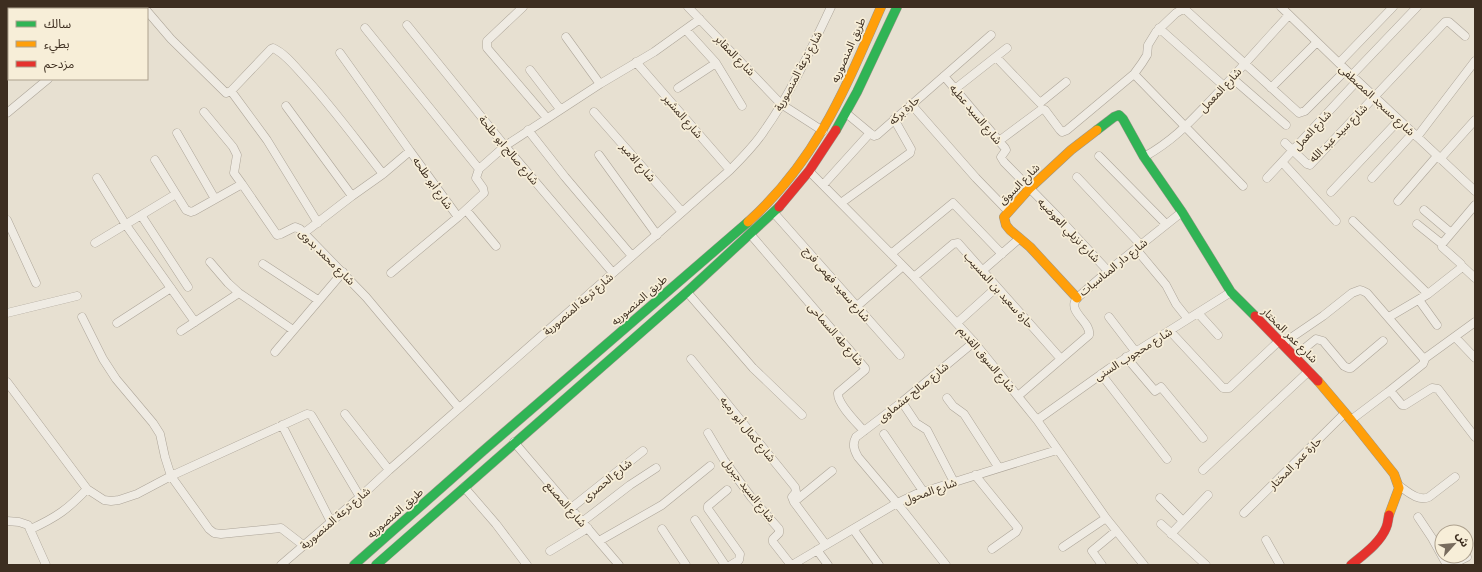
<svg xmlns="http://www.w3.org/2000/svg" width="1482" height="572" font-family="Merriweather,'Noto Sans Arabic',serif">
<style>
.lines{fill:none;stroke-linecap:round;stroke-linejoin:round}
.street-casing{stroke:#ada599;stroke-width:9}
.fast-casing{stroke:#9c958a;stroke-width:10}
.slow-casing{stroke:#9c958a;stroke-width:10}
.jam-casing{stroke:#9c958a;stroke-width:10}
.street{stroke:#efebe3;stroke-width:8}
.fast{stroke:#30b455;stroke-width:9}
.slow{stroke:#ff9f0a;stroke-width:9}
.jam{stroke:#e5322d;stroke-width:9}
.labels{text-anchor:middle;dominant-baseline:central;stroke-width:3.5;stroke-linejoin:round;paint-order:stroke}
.street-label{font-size:11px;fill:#3d2e20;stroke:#f7eed8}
</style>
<rect width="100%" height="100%" fill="#e7e0d1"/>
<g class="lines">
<defs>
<path id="street" d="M523 7 487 41V48L547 118
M688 7 781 104 823 131
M1281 7 1346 70 1475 191
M124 9 126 7
M147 11 171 39 226 93 231 91 271 49 273 48C284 53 293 64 301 73 331 105 356 140 383 174L410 151 458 217 484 193 483 188 476 178 479 169 505 146 600 84 654 52 700 19
M407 25 505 146 613 273
M365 28 479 169
M1159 28 1224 86
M566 37 600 84
M340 53 410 151
M996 57 1040 103 1066 82
M636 62 730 170
M716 63 742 106
M1339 63 1393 7
M530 70 560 109
M1134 74 1243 186
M1352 75 1417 7
M944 76 1005 148 1006 150 1001 157 1004 162 1057 216 1108 271
M1232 78 1286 125
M678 88 716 63 686 30
M1271 88 1317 42
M955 89 1007 48
M231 91 267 140 318 223
M911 104 976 178 1008 211
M286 106 352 196
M204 112 233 147 237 155 234 173 242 184
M594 112 682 212
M7 113 48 79
M846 113 870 133
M528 130 565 177 632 256
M177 133 215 199
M1417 137 1475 61
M999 141 1042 109 1045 110 1060 130 1062 132 1067 130 1134 74 1142 63 1147 55 1148 45 1156 32 1176 13 1183 9 1187 11 1299 113 1305 111 1346 70
M1285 143 1307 164 1310 165 1445 22H1449L1465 36
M599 155 657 235
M1099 156 1166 224
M1144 157C1174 140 1189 123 1212 99 1238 72 1263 43 1289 15
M1440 159 1475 120
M155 160 186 210 191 212 194 211 242 184 277 235 281 234 295 227 300 229 366 297 459 408
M1282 162 1336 221
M809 171 914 277 974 342 1037 420 1106 518 1144 565
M1077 177 1141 245
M97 178 126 225 195 322
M1267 178 1357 81
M1372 178 1413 133
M823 185 870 133 874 136 877 135 991 35
M1331 192 1399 120
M1398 201 1437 156
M841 203 910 153 911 149 894 119
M466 210 496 246
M1424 210 1451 233
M774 213 900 355
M141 215 188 287
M7 220 36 283
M1353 221 1428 294
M1417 224 1442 244
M304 233 352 196 383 174
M751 235 865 368V370L838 393C837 404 857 423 864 431
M95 243 176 194
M1136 249 1166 285 1176 304 1188 319
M891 254 953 203 1002 254
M210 262 228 283 239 293 293 330
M263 264 318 300
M1461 265 1475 278
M982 271 1020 238
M391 273 458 217
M914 277 953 244 958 243 1061 359
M687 292 753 368 802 415
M1419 300 1437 325
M856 307 903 266
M7 313 77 296
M1198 313 1218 335
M82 317 103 359 116 379 153 423 160 434 165 457 171 476 209 529 214 533 221 534 281 528 303 545
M1109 317 1135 351
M1389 317 1428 294 1461 268V264L1442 247V244L1475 205
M117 323 171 288
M957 323 997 287
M181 331 239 293
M1170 331 1223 388H1229L1279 341
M1455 337 1475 358
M1282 344 1323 316 1352 293 1360 290 1363 291 1367 293 1424 359 1475 322
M275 352 343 272
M1295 356 1316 339 1323 341 1344 366 1348 368H1351L1383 341
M1126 357 1155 391 1161 387 1203 438
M691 359 795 487 796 492 792 497 794 502 826 545
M1101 374 1167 459
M7 382 87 489 104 500 111 501 119 500 137 494 171 476 307 414 311 415 313 418 360 497
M1388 392 1423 364 1425 359
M1018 396 1089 335C1092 322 1066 312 1077 298L1108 271 1182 212
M947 398 953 406 964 414 999 468
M902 402 916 423 927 430 954 482
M345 414 389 470
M1037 420 1110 368 1231 292
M1351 420 1388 392 1392 393 1402 405H1405L1432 388 1438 389 1475 437
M282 425 331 522
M708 433 724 460 751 497 779 529V533L773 539V542L791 565
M884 434 923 491
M514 442 619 565
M1203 470 1309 371
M975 475 1018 528 1016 532 992 549
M1398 485C1407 491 1418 502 1429 497L1455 477
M464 487 496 524 527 565
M727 490 708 506V509L740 554 739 560 731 565
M1160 498 1183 521
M794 502 832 471
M570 509 643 451
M1244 513 1345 413
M1418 517 1432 538 1447 565
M695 520 725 565
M7 521 19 522 28 525 46 565
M582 522 630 485 656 468
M1161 524 1206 565
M31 529C57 517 68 509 87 489
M662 529 686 565
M853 529 879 565
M1171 534 1208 495
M1266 540 1280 565
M599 541 662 505 710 466
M1063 547 1106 518
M817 550 828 565
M550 551 588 528
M281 565 360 497 389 470 730 170C742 158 755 145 764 131 791 93 811 49 831 7
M792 565 897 503 916 494 1057 450
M946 565 897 503 858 457C854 450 852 444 856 437L902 402 974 342
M1102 565 1092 551 1116 531
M1451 565 1467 557"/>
<path id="fast" d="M836 130 857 92 897 7
M1097 130 1114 117 1119 115 1123 119 1144 157 1182 212 1231 292 1255 316
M354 565 483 451 748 222
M376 565 687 292 779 207"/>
<path id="slow" d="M748 222C817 160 845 89 881 7
M1077 298 1030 247 1010 230 1006 225 1004 217 1029 189 1071 150 1097 130
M1318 381 1351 420 1394 474 1399 488 1389 515"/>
<path id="jam" d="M779 207 809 171 836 130
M1255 316 1318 381
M1351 565C1363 555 1380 543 1386 528 1388 524 1388 519 1389 515"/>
</defs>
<!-- street casing -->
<use href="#street" class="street-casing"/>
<!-- fast casing -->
<use href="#fast" class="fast-casing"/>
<!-- slow casing -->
<use href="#slow" class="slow-casing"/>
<!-- jam casing -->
<use href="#jam" class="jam-casing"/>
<!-- street -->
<use href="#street" class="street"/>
<!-- fast -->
<use href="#fast" class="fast"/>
<!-- slow -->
<use href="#slow" class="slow"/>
<!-- jam -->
<use href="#jam" class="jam"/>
</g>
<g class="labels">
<!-- street labels -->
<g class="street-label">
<text transform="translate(848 50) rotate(-66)">طريق المنصوريه</text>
<text transform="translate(735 55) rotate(46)">شارع المقابر</text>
<text transform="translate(798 71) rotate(-62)">شارع ترعة المنصورية</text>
<text transform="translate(1220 90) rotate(-47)">شارع المعمل</text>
<text transform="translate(1377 100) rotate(43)">شارع مسجد المصطفى</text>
<text transform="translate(904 110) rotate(-42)">حارة بركه</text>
<text transform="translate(976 114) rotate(50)">شارع السيد عطيه</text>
<text transform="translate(683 116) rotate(49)">شارع المشير</text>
<text transform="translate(1312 130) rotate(-47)">شارع العمل</text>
<text transform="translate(1338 133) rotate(-45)">شارع سيد عبد الله</text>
<text transform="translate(509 150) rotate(50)">شارع صالح ابو طلحة</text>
<text transform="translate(638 162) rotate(49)">شارع الامير</text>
<text transform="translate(433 183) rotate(55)">شارع أبو طلحه</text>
<text transform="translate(1019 184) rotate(-45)">شارع السوق</text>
<text transform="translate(1069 230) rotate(46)">شارع نزيلي العوضيه</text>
<text transform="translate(327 257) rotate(45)">شارع محمد بدوى</text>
<text transform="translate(1113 267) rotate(-39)">شارع دار المناسبات</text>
<text transform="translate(837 284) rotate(49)">شارع سعيد فهمى فرج</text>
<text transform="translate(999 290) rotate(48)">حارة سعيد بن المسيب</text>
<text transform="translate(639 300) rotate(-41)">طريق المنصوريه</text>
<text transform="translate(578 304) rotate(-41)">شارع ترعة المنصورية</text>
<text transform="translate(836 334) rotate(49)">شارع طه السماحى</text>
<text transform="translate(1290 335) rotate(45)">شارع عمر المختار</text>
<text transform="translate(1133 354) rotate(-32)">شارع محجوب السنى</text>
<text transform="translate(987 359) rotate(50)">شارع السوق القديم</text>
<text transform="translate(913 392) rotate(-39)">شارع صالح عشماوى</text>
<text transform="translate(748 429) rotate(51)">شارع كمال أبو رميه</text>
<text transform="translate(1295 463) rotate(-45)">حارة عمر المختار</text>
<text transform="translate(607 480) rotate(-39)">شارع الحصرى</text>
<text transform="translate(749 490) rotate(52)">شارع السيد جبريل</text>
<text transform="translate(930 491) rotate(-20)">شارع المحول</text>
<text transform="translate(566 504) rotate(49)">شارع المصنع</text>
<text transform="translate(395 513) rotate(-41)">طريق المنصوريه</text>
<text transform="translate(335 518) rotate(-41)">شارع ترعة المنصورية</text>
</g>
</g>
<!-- border -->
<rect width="1482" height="572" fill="none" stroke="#3d2e20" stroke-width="16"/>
<!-- legend -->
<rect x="8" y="8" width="140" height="72" fill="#f7eed8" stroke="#ada18e"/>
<rect x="16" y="21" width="20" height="6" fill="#30b455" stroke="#ada18e"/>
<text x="44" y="28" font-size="12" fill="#3d2e20">سالك</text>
<rect x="16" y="41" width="20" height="6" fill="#ff9f0a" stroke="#ada18e"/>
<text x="44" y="48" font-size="12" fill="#3d2e20">بطيء</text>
<rect x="16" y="61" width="20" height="6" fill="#e5322d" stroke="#ada18e"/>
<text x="44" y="68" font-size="12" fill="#3d2e20">مزدحم</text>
<!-- north arrow -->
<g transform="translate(1454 544) rotate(63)"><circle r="19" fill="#f7eed8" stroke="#ada18e"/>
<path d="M0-3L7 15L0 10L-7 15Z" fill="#786c5e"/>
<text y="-6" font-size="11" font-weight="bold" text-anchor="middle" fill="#3d2e20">ش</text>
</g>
</svg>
